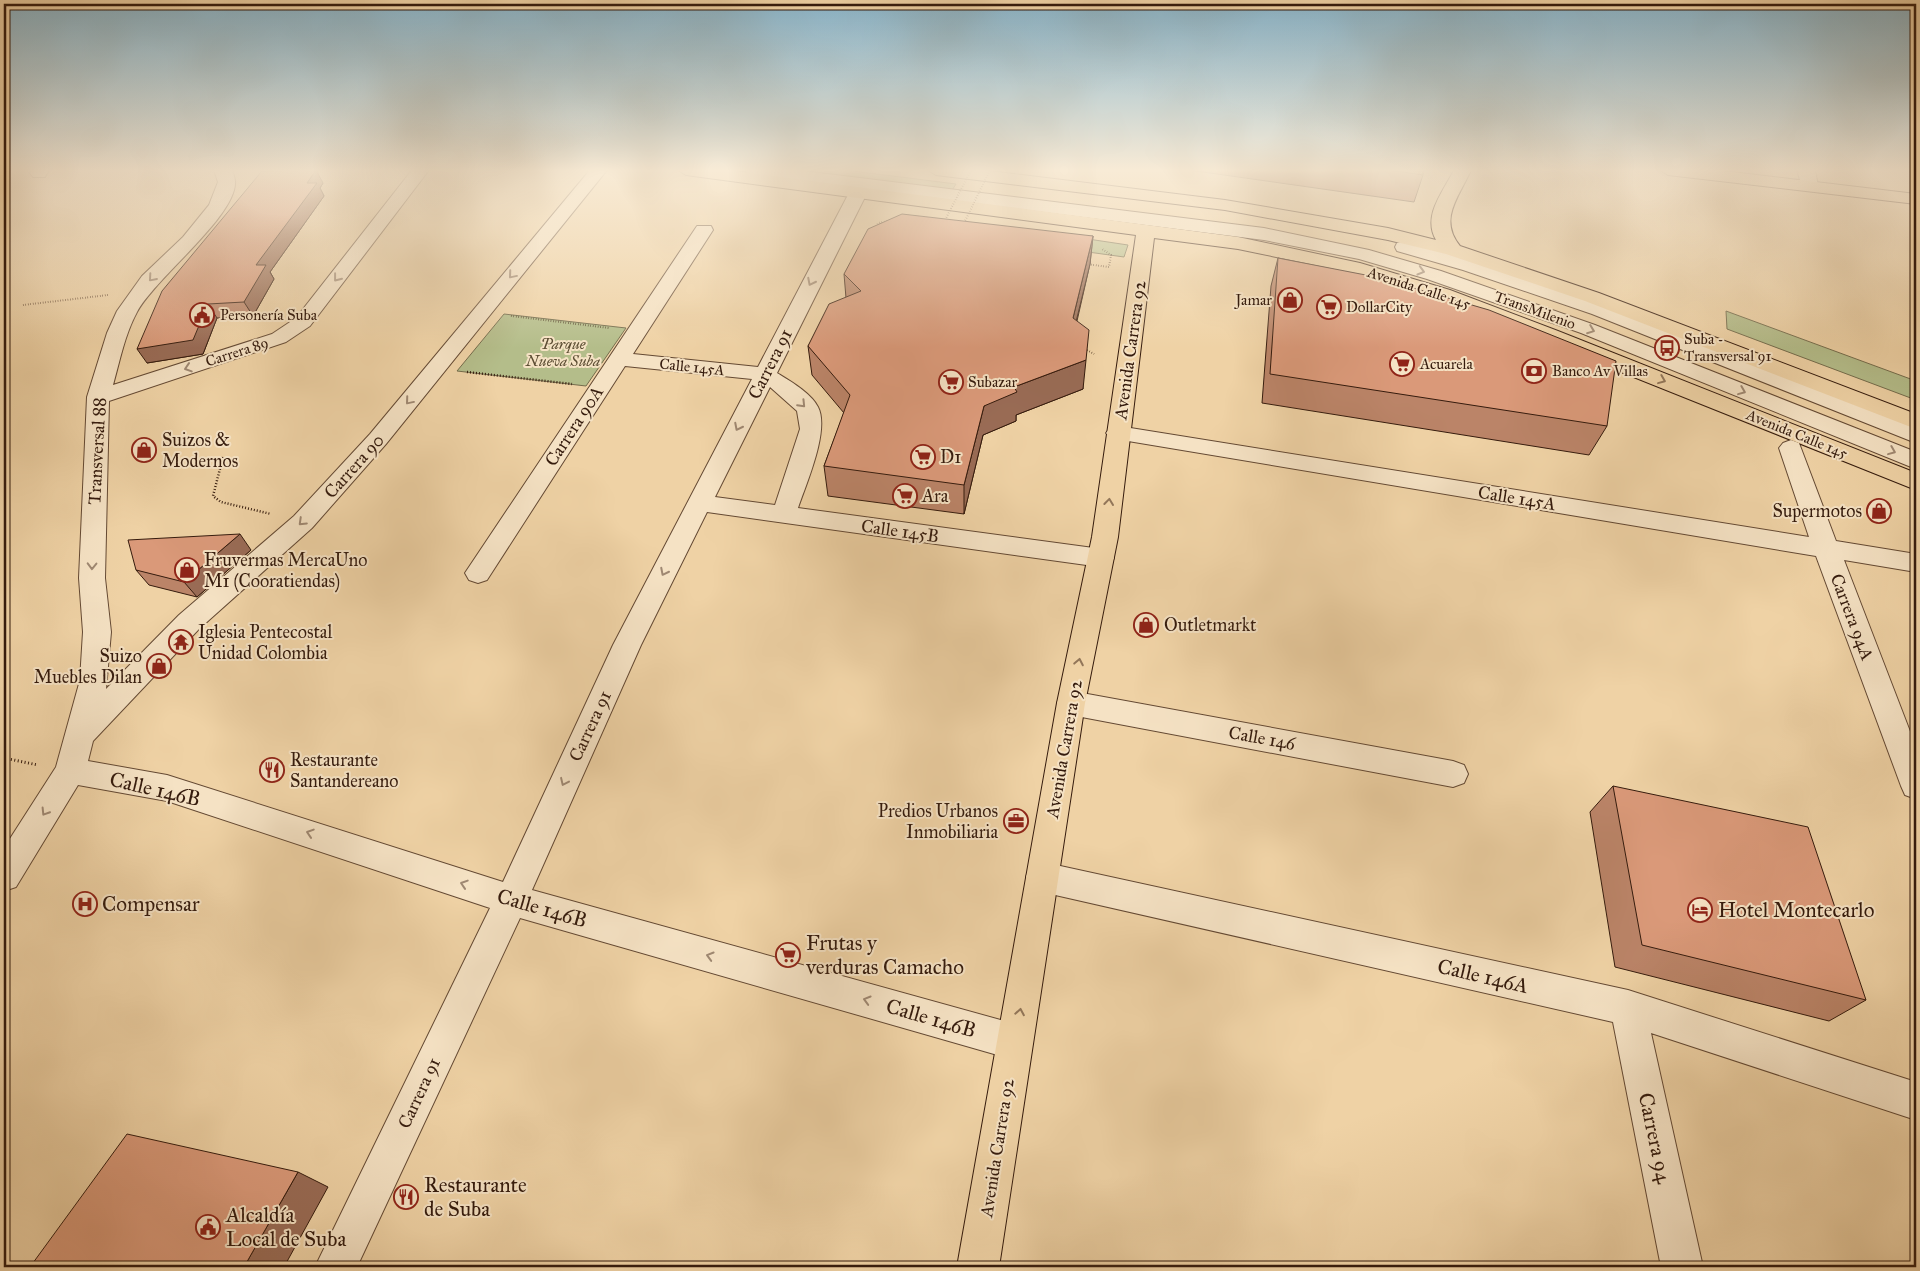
<svg xmlns="http://www.w3.org/2000/svg" width="1920" height="1271" font-family="'IM FELL Great Primer',serif">
<style>
.green{fill:#b4bd8a;stroke:#746c4c}
.lines{fill:none;stroke-linecap:round;stroke-linejoin:round}
.minor-casing{stroke:#644933;stroke-width:2}
.major-casing{stroke:#351b0d;stroke-width:2}
.path-far2{stroke:#351b0d;stroke-width:2;stroke-dasharray:0.5 2;stroke-linecap:butt}
.path-far1{stroke:#351b0d;stroke-width:2.5;stroke-dasharray:1 2;stroke-linecap:butt}
.path{stroke:#351b0d;stroke-width:3;stroke-dasharray:1 2.5;stroke-linecap:butt}
.minor{fill:#f5e2c4;fill-rule:evenodd}
.major{fill:#efd2a5;fill-rule:evenodd}
.path-bridge{stroke:#351b0d;stroke-width:2;stroke-dasharray:0.5 2;stroke-linecap:butt}
.wall{fill:#bb8468;stroke:#351b0d}
.shaded-wall{fill:#996b55;stroke:#351b0d}
.building{fill:#da9979;stroke:#351b0d}
.oneway{stroke:#9f8872}
.oneway2{stroke:#927659}
.labels{text-anchor:middle;dominant-baseline:central;stroke-width:4;stroke-linejoin:round;paint-order:stroke}
.far-street-label{font-size:15px;fill:#351b0d;stroke:#f5e2c4}
.far-poi-label{font-size:15px;fill:#351b0d;stroke:#f5e2c4;text-anchor:start}
.far-park-label{font-size:15px;font-style:italic;fill:#5b4c32;stroke:#f5e2c4}
.street-label{font-size:18px;fill:#351b0d;stroke:#f5e2c4}
.poi-label{font-size:18px;fill:#351b0d;stroke:#f5e2c4;text-anchor:start}
.near-street-label{font-size:21px;fill:#351b0d;stroke:#f5e2c4}
.near-poi-label{font-size:21px;fill:#351b0d;stroke:#f5e2c4;text-anchor:start}
</style>
<rect width="100%" height="100%" fill="#efd2a5"/>
<filter id="stains"><feTurbulence type="fractalNoise" baseFrequency=".004" numOctaves="4"/><feColorMatrix values="0 0 0 0 .2 0 0 0 0 .09 0 0 0 0 .02 0 0 0 .5 -.17"/></filter>
<radialGradient id="worn" r=".72"><stop offset=".6" stop-color="#630" stop-opacity="0"/><stop offset="1" stop-color="#630" stop-opacity=".3"/></radialGradient>
<!-- green -->
<path class="green" d="M783 170H845L956 184 951 192Z
M1088 239 1128 245 1124 257 1088 252Z
M1726 311 1916 381V400L1727 329Z
M504 314 626 328 586 386 457 371Z"/>
<g class="lines">
<defs>
<path id="minor" d="M32 170H49L45 177H33L30 173Z
M214 170H232C233 173 235 178 235 181 238 215 155 278 137 312 125 334 120 360 113 385L272 334 296 318 412 170H429L310 326 286 342 109 401 105 578 111 632 106 689 179 615 294 516 370 434 590 170H607L386 444 312 528 199 629 93 741 88 761 167 775 503 882 613 645 752 379 625 366 487 580 478 583 469 580 465 573 697 226H711L713 230 633 354 758 367 849 193 856 188 751 175 743 170H795L1264 228 1369 250 1441 271 1595 325 1916 452V469L1581 333 1427 279 1359 259 1264 240 864 189 867 193 777 373C790 381 811 393 818 407 830 430 806 484 798 508L1101 549 1110 551 1114 558 1110 565 1101 567 707 512 641 645 532 890 1015 1024 1028 1029 1033 1042 1028 1055 1015 1060 520 918 357 1267H315L490 908 167 801 78 785 16 887 4 891V848L56 767 80 680 83 632 79 578 87 397 107 333 117 311 142 276 183 237 209 205 218 182ZM770 387 797 411 800 429 775 505 715 497Z
M1797 170H1815L1818 186 1815 190H1803Z
M1404 241C1580 285 1748 361 1916 428V443L1592 314 1463 270 1397 251 1395 247 1397 243Z
M1118 426 1809 537 1779 448 1783 443 1791 440 1799 443 1836 541 1916 554V572L1844 560 1916 747V799L1905 795 1901 786 1816 556 1110 438 1106 433 1110 428Z
M1071 691 1453 761 1464 765 1468 774 1464 783 1453 787 1071 715 1061 711 1057 703 1061 695Z
M1042 862 1628 990 1916 1082V1120L1651 1033 1703 1267H1661L1613 1022 1042 892 1030 888 1026 877 1030 866Z"/>
<path id="major" d="M678 170H728L1238 237 1360 263 1450 290 1558 331 1916 473V490L1436 298 1349 272 1238 249 1154 238 1118 537 1085 703 999 1267H957L1057 703 1092 537 1136 235 686 175Z
M928 170H982L1225 200 1388 228 1436 240C1422 216 1443 192 1454 170H1471C1459 197 1438 219 1460 246L1599 293 1916 414V429L1585 301 1446 254 1388 240 1225 210 936 175Z
M1660 170H1715L1916 194V204L1668 175Z"/>
</defs>
<!-- minor casing -->
<use href="#minor" class="minor-casing"/>
<!-- major casing -->
<use href="#major" class="major-casing"/>
<!-- path-far2 -->
<path class="path-far2" d="M1086 264 1109 267 1111 255 1102 249
M23 305 108 295
M511 316 609 328
M1085 349 1094 354"/>
<!-- path-far1 -->
<path class="path-far1" d="M467 372 572 384
M223 457 213 496 221 502 271 514"/>
<!-- path -->
<path class="path" d="M4 758 38 765"/>
<!-- minor -->
<use href="#minor" class="minor"/>
<!-- major -->
<use href="#major" class="major"/>
<!-- path-bridge -->
<path class="path-bridge" d="M944 222 971 170
M963 225 990 170
M876 229 878 223 889 221"/>
</g>
<!-- wall -->
<path class="wall" d="M1189 170H1423V175L1414 202Z
M323 183 320 188 324 196 270 272 274 279 253 316 217 318 203 354 147 363Z
M1093 236 1090 264 1077 321 1083 389 1016 415V421L983 435 964 514 828 496 824 466 844 413 812 375 808 346 846 298 844 274Z
M1278 258 1607 426 1589 455 1262 403 1271 286Z
M251 550 197 597 149 585 136 570Z
M1613 786 1866 1000 1829 1021 1615 967 1590 812Z"/>
<!-- shaded-wall -->
<path class="shaded-wall" d="M316 170 323 183 320 188 324 196 270 272 274 279 253 316 244 302 256 265 307 183Z
M1093 236 1090 264 1070 347 1073 318Z
M208 304 217 318 203 354 147 363 137 349Z
M1086 360 1083 389 1016 415V421L983 435 964 514V485L984 406 1014 387Z
M240 534 251 550 197 597 184 582Z
M298 1172 328 1187 284 1267H244Z"/>
<!-- building -->
<path class="building" d="M316 170 307 183H317L256 265H266L244 302 208 304 193 340 137 349 162 291 262 171Z
M1389 170H1423V175Z
M902 214 1093 236 1073 318 1089 330 1086 360 1014 387 1017 392 984 406 964 485 824 466 850 395 808 346 829 304 861 291 844 274 868 229Z
M1278 258 1376 277 1489 310 1616 361 1607 426 1270 374Z
M240 534 184 582 136 570 128 540Z
M1613 786 1808 827 1866 1000 1642 945Z
M127 1134 298 1172 244 1267H30Z"/>
<!-- one-way arrows -->
<defs><path id="oneway-chevron" d="M-2-3.5L2.5 0L-2 3.5" fill="none" stroke-width="1.6" stroke-linecap="round" stroke-linejoin="round" transform="scale(1.25)"/></defs>
<g class="oneway">
<use href="#oneway-chevron" transform="translate(1421 271) rotate(16)"/>
<use href="#oneway-chevron" transform="translate(512 275) rotate(130)"/>
<use href="#oneway-chevron" transform="translate(152 278) rotate(131)"/>
<use href="#oneway-chevron" transform="translate(337 278) rotate(128)"/>
<use href="#oneway-chevron" transform="translate(811 282) rotate(117)"/>
<use href="#oneway-chevron" transform="translate(1591 330) rotate(21)"/>
<use href="#oneway-chevron" transform="translate(188 368) rotate(162)"/>
<use href="#oneway-chevron" transform="translate(1742 391) rotate(22)"/>
<use href="#oneway-chevron" transform="translate(409 401) rotate(130)"/>
<use href="#oneway-chevron" transform="translate(802 404) rotate(46)"/>
<use href="#oneway-chevron" transform="translate(738 427) rotate(117)"/>
<use href="#oneway-chevron" transform="translate(1892 451) rotate(22)"/>
<use href="#oneway-chevron" transform="translate(302 522) rotate(136)"/>
<use href="#oneway-chevron" transform="translate(92 566) rotate(91)"/>
<use href="#oneway-chevron" transform="translate(664 572) rotate(117)"/>
<use href="#oneway-chevron" transform="translate(564 782) rotate(115)"/>
<use href="#oneway-chevron" transform="translate(45 812) rotate(122)"/>
<use href="#oneway-chevron" transform="translate(310 833) rotate(-162)"/>
<use href="#oneway-chevron" transform="translate(464 884) rotate(-162)"/>
<use href="#oneway-chevron" transform="translate(710 956) rotate(-164)"/>
<use href="#oneway-chevron" transform="translate(867 1000) rotate(-164)"/>
</g>
<g class="oneway2">
<use href="#oneway-chevron" transform="translate(1662 380) rotate(22)"/>
<use href="#oneway-chevron" transform="translate(1109 502) rotate(-83)"/>
<use href="#oneway-chevron" transform="translate(1079 662) rotate(-79)"/>
<use href="#oneway-chevron" transform="translate(1020 1012) rotate(-80)"/>
</g>
<!-- sky -->
<linearGradient id="sky" x2="0" y2="1"><stop stop-color="#89b6cd"/><stop offset="0.49" stop-color="#f8ebd6"/><stop offset="1" stop-color="#f8ebd6" stop-opacity="0"/></linearGradient>
<rect width="1920" height="348" fill="url(#sky)"/>
<!-- icons -->
<defs>
<symbol id="shop-ring" viewBox="-11 -11 22 22"><circle r="9.5" fill="#f5e2c4" stroke="#8f2418" stroke-width="1.5"/><path d="M-5-2.5h2.3a2.7 3.5 0 0 1 5.4 0H5L5.5 6h-11ZM-1.5-2.5h3a1.5 2.3 0 0 0-3 0Z" fill="#8f2418"/></symbol>
<symbol id="supermarket-ring" viewBox="-11 -11 22 22"><circle r="9.5" fill="#f5e2c4" stroke="#8f2418" stroke-width="1.5"/><path d="M-6-5.5h2.5l.6 2H6L4.5 2H-2.5L-4.4-4H-6ZM-1.5 3.2a1.3 1.3 0 1 0 .1 0ZM3 3.2a1.3 1.3 0 1 0 .1 0Z" fill="#8f2418"/></symbol>
<symbol id="civic-ring" viewBox="-11 -11 22 22"><circle r="9.5" fill="#f5e2c4" stroke="#8f2418" stroke-width="1.5"/><path d="M-.6-6.5H3V-4.5H.6V-3L4-1V1h2V6H-6V1h2V-1L-.6-3ZM-1.2 2.5V6h2.4V2.5Z" fill="#8f2418"/></symbol>
<symbol id="bus-ring" viewBox="-11 -11 22 22"><circle r="9.5" fill="#f5e2c4" stroke="#8f2418" stroke-width="1.5"/><path d="M-5-6H5V4H4V6H2V4H-2V6H-4V4H-5ZM-3.5-4V0h7V-4ZM-3.5 1.2v1.5H-2V1.2ZM2 1.2v1.5H3.5V1.2Z" fill="#8f2418"/></symbol>
<symbol id="bank-ring" viewBox="-11 -11 22 22"><circle r="9.5" fill="#f5e2c4" stroke="#8f2418" stroke-width="1.5"/><path d="M-6-4H6V4H-6ZM0-2.3a2.3 2.3 0 1 0 0 4.6a2.3 2.3 0 1 0 0-4.6Z" fill="#8f2418"/></symbol>
<symbol id="temple-ring" viewBox="-11 -11 22 22"><circle r="9.5" fill="#f5e2c4" stroke="#8f2418" stroke-width="1.5"/><path d="M0-6L5-2H3V0L6.5 2.5H4V6H1.5V3h-3V6H-4V2.5H-6.5L-3 0V-2H-5Z" fill="#8f2418"/></symbol>
<symbol id="restaurant-ring" viewBox="-11 -11 22 22"><circle r="9.5" fill="#f5e2c4" stroke="#8f2418" stroke-width="1.5"/><path d="M-5-6h1v4h1v-4h1v4h1v-4h1v5L-1.5 .5V6h-2V.5L-5-1ZM5-6V6H3V1.5H1.5Q1.5-4 5-6Z" fill="#8f2418"/></symbol>
<symbol id="office-ring" viewBox="-11 -11 22 22"><circle r="9.5" fill="#f5e2c4" stroke="#8f2418" stroke-width="1.5"/><path d="M-6-3h4V-5.5h4V-3h4V5H-6ZM-1-4.5V-3h2v-1.5ZM-6 0V1H6V0Z" fill="#8f2418"/></symbol>
<symbol id="hospital-ring" viewBox="-11 -11 22 22"><circle r="9.5" fill="#f5e2c4" stroke="#8f2418" stroke-width="1.5"/><path d="M-5-5h3v3.5h4V-5h3V5h-3V1.5h-4V5h-3Z" fill="#8f2418"/></symbol>
<symbol id="hotel-ring" viewBox="-11 -11 22 22"><circle r="9.5" fill="#f5e2c4" stroke="#8f2418" stroke-width="1.5"/><path d="M-6-4.5h1.5V1H6V5H4.5V3h-9V5H-6ZM-4 0a1.8 1.8 0 1 1 3.6 0ZM.5 0V-2.5h3Q6-2.5 6 0Z" fill="#8f2418"/></symbol>
</defs>
<g fill-rule="evenodd">
<use href="#shop-ring" x="1276" y="286" width="28" height="28"/>
<use href="#supermarket-ring" x="1315" y="293" width="28" height="28"/>
<use href="#civic-ring" x="188" y="301" width="28" height="28"/>
<use href="#bus-ring" x="1653" y="334" width="28" height="28"/>
<use href="#supermarket-ring" x="1388" y="350" width="28" height="28"/>
<use href="#bank-ring" x="1520" y="357" width="28" height="28"/>
<use href="#supermarket-ring" x="937" y="368" width="28" height="28"/>
<use href="#shop-ring" x="130" y="436" width="28" height="28"/>
<use href="#supermarket-ring" x="909" y="443" width="28" height="28"/>
<use href="#supermarket-ring" x="891" y="482" width="28" height="28"/>
<use href="#shop-ring" x="1865" y="497" width="28" height="28"/>
<use href="#shop-ring" x="173" y="556" width="28" height="28"/>
<use href="#shop-ring" x="1132" y="611" width="28" height="28"/>
<use href="#temple-ring" x="167" y="628" width="28" height="28"/>
<use href="#shop-ring" x="145" y="652" width="28" height="28"/>
<use href="#restaurant-ring" x="258" y="756" width="28" height="28"/>
<use href="#office-ring" x="1002" y="807" width="28" height="28"/>
<use href="#hospital-ring" x="71" y="890" width="28" height="28"/>
<use href="#hotel-ring" x="1686" y="896" width="28" height="28"/>
<use href="#supermarket-ring" x="774" y="941" width="28" height="28"/>
<use href="#restaurant-ring" x="392" y="1183" width="28" height="28"/>
<use href="#civic-ring" x="194" y="1213" width="28" height="28"/>
</g>
<g class="labels">
<!-- far-street labels -->
<g class="far-street-label">
<text transform="translate(1419 288) rotate(18)">Avenida Calle 145</text>
<text transform="translate(1535 310) rotate(20)">TransMilenio</text>
<text transform="translate(237 352) rotate(-18)">Carrera 89</text>
<text transform="translate(692 367) rotate(6)">Calle 145A</text>
<text transform="translate(1797 434) rotate(22)">Avenida Calle 145</text>
</g>
<!-- far-poi labels -->
<g class="far-poi-label">
<text x="1272" y="300" text-anchor="end">Jamar</text>
<text x="1346" y="307">DollarCity</text>
<text x="220" y="315">Personería Suba</text>
<text x="1684" y="339">Suba -<tspan x="1684" dy="17">Transversal 91</tspan></text>
<text x="1420" y="364">Acuarela</text>
<text x="1552" y="371">Banco Av Villas</text>
<text x="968" y="382">Subazar</text>
</g>
<!-- far-park labels -->
<g class="far-park-label">
<text x="563" y="344">Parque<tspan x="563" dy="17">Nueva Suba</tspan></text>
</g>
<!-- street labels -->
<g class="street-label">
<text transform="translate(1130 350) rotate(-82)">Avenida Carrera 92</text>
<text transform="translate(770 364) rotate(-63)">Carrera 91</text>
<text transform="translate(574 426) rotate(-57)">Carrera 90A</text>
<text transform="translate(97 451) rotate(-87)">Transversal 88</text>
<text transform="translate(354 466) rotate(-48)">Carrera 90</text>
<text transform="translate(1517 498) rotate(9)">Calle 145A</text>
<text transform="translate(900 531) rotate(8)">Calle 145B</text>
<text transform="translate(1852 617) rotate(69)">Carrera 94A</text>
<text transform="translate(590 726) rotate(-65)">Carrera 91</text>
<text transform="translate(1262 738) rotate(10)">Calle 146</text>
<text transform="translate(1064 749) rotate(-80)">Avenida Carrera 92</text>
<text transform="translate(419 1093) rotate(-65)">Carrera 91</text>
<text transform="translate(997 1148) rotate(-81)">Avenida Carrera 92</text>
</g>
<!-- poi labels -->
<g class="poi-label">
<text x="162" y="440">Suizos &amp;<tspan x="162" dy="21">Modernos</tspan></text>
<text x="940" y="457">D1</text>
<text x="922" y="496">Ara</text>
<text x="1862" y="511" text-anchor="end">Supermotos</text>
<text x="204" y="560">Fruvermas MercaUno<tspan x="204" dy="21">M1 (Cooratiendas)</tspan></text>
<text x="1164" y="625">Outletmarkt</text>
<text x="198" y="632">Iglesia Pentecostal<tspan x="198" dy="21">Unidad Colombia</tspan></text>
<text x="142" y="656" text-anchor="end">Suizo<tspan x="142" dy="21">Muebles Dilan</tspan></text>
<text x="290" y="760">Restaurante<tspan x="290" dy="21">Santandereano</tspan></text>
<text x="998" y="811" text-anchor="end">Predios Urbanos<tspan x="998" dy="21">Inmobiliaria</tspan></text>
</g>
<!-- near-street labels -->
<g class="near-street-label">
<text transform="translate(155 789) rotate(13)">Calle 146B</text>
<text transform="translate(542 908) rotate(16)">Calle 146B</text>
<text transform="translate(1483 976) rotate(13)">Calle 146A</text>
<text transform="translate(931 1018) rotate(16)">Calle 146B</text>
<text transform="translate(1655 1138) rotate(78)">Carrera 94</text>
</g>
<!-- near-poi labels -->
<g class="near-poi-label">
<text x="102" y="904">Compensar</text>
<text x="1718" y="910">Hotel Montecarlo</text>
<text x="806" y="943">Frutas y<tspan x="806" dy="24">verduras Camacho</tspan></text>
<text x="424" y="1185">Restaurante<tspan x="424" dy="24">de Suba</tspan></text>
<text x="226" y="1215">Alcaldía<tspan x="226" dy="24">Local de Suba</tspan></text>
</g>
</g>
<!-- margin -->
<rect width="1920" height="1271" fill="none" stroke="#efd2a5" stroke-width="20"/>
<rect x="5" y="5" width="1910" height="1261" fill="none" stroke="#351b0d" stroke-width="2.5"/>
<rect x="10" y="10" width="1900" height="1251" fill="none" stroke="#351b0d"/>
<rect width="100%" height="100%" filter="url(#stains)"/>
<rect width="100%" height="100%" fill="url(#worn)"/>
</svg>
